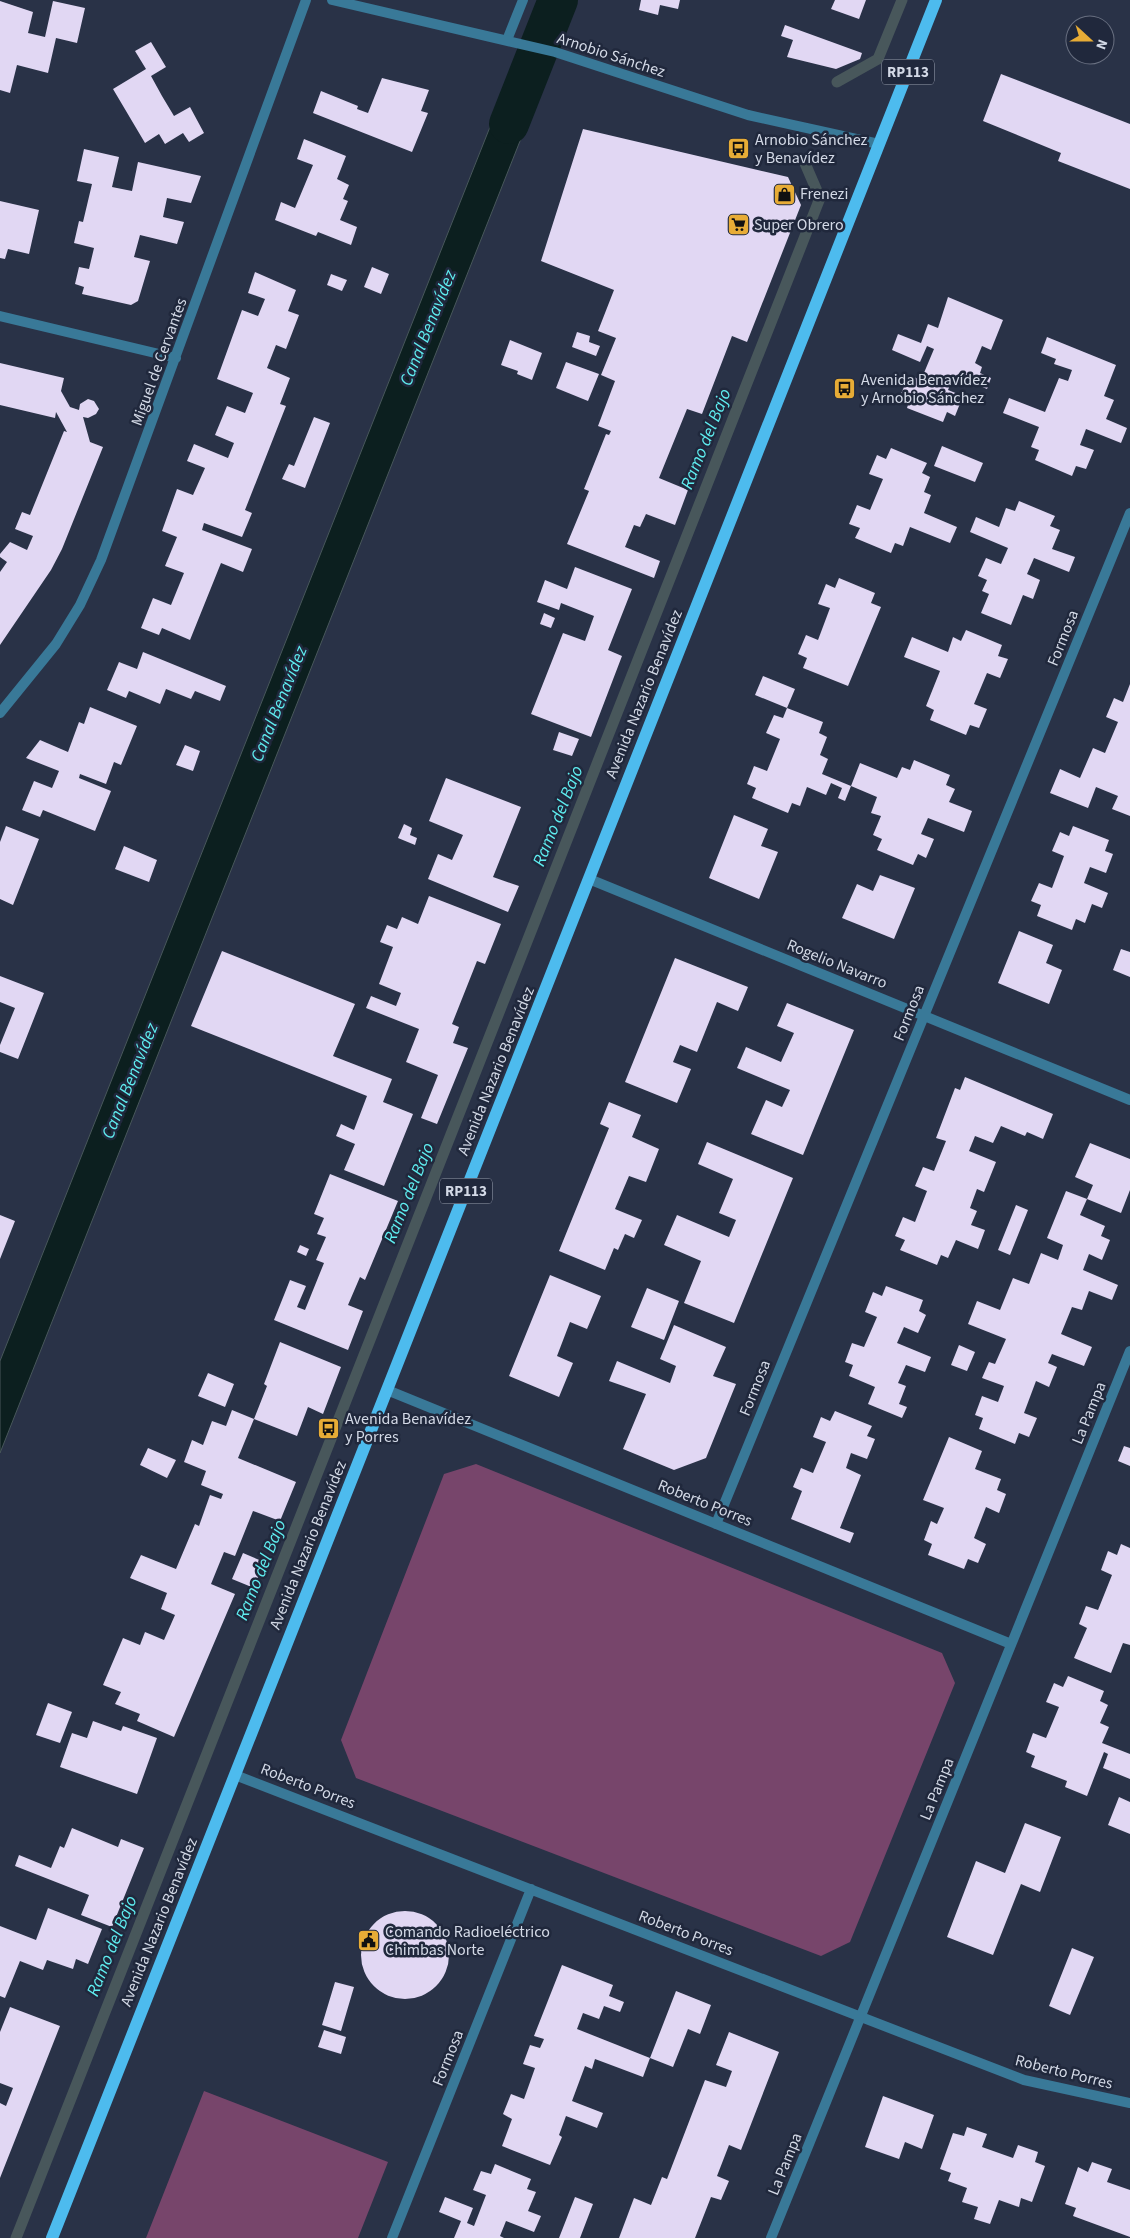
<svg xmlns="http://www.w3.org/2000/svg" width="1130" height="2238" font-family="'Source Sans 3',sans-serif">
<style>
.green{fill:#77456b}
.water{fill:#0c1f1f;stroke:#48575b}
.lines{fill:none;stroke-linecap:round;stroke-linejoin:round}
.stream{stroke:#48575b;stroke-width:11}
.canal{stroke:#0c1f1f;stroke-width:40}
.building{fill:#e1d7f3}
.minor{stroke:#397998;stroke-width:10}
.tertiary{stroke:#397998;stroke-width:10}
.primary{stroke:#4dbbee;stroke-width:12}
.labels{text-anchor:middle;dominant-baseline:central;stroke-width:5;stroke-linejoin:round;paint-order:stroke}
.shield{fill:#20283c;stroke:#9da4b3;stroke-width:1}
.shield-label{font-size:15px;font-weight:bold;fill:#d3d9e6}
.street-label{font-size:16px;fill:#d3d9e6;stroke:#20283c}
.poi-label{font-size:16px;fill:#d3d9e6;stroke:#20283c;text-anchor:start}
.water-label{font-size:18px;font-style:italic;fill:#5fedf0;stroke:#20283c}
</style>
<rect width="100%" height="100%" fill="#293247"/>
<!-- green -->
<path class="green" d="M476 1464 942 1653 955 1683 850 1942 821 1956 356 1778 341 1740 444 1474Z
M204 2091 388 2162 358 2238H146Z"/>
<!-- water -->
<path class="water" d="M540 0H575L563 33 531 24Z
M513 69 545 78 0 1453V1361Z"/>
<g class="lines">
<!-- stream -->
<path class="stream" d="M837 82 878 59 902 0
M16 2238 820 198 804 161"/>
<!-- canal -->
<path class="canal" d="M509 124 558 0"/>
</g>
<!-- building -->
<path class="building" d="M641 0H680L678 9 660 5 658 15 639 10Z
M835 0H866L859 19 831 9Z
M0 1 33 12 28 33 45 37 53 1 85 8 77 43 56 38 48 73 17 65 10 93 0 90Z
M785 25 862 53 860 59 836 69 787 57 793 40 781 36Z
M151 42 166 67 151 76 162 96 174 116 190 107 204 133 189 142 183 133 165 144 159 134 145 143 113 89 146 69 135 51Z
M1001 74 1130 124V189L1058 161 1061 153 983 121Z
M382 78 429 90 421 111 428 113 412 152 313 113 321 91 358 106 357 109 368 113Z
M583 129 788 177 801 205 747 342 732 336 702 414 687 409 659 478 688 490 675 525 646 514 640 527 634 525 625 547 660 561 654 578 567 544 589 491 584 489 606 434 609 435 611 431 598 426 615 381 601 375 616 338 598 331 614 290 541 261Z
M304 139 346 156 337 179 349 185 343 199 348 201 340 220 357 227 351 245 318 232 316 236 275 220 281 202 295 208 313 165 297 159Z
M84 149 119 157 112 187 132 191 138 162 201 176 191 203 167 198 163 217 184 222 177 244 140 235 134 257 150 261 138 301 131 305 82 294 84 287 75 284 79 267 89 269 94 248 74 243 79 221 83 222 92 184 77 181Z
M0 201 39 210 29 254 8 249 5 259 0 258Z
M372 267 389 274 381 294 364 287Z
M255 272 296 290 288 311 299 315 286 349 276 345 267 368 290 378 280 404 286 406 245 510 252 513 242 537 204 523 202 530 252 549 243 572 221 563 190 640 162 628 159 635 141 628 153 598 171 605 184 573 165 566 177 537 162 531 177 489 193 495 205 468 187 461 194 444 228 458 234 443 215 435 227 406 245 413 253 393 217 379 242 310 258 316 265 299 248 293Z
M331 274 347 280 342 291 327 285Z
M948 297 1003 320 991 350 982 346 975 363 982 367 980 373 991 378 987 389 954 375 948 390 963 396 955 416 947 412 943 422 907 408 910 398 901 394 909 375 921 380 934 349 927 346 920 362 892 350 898 334 921 343 928 324 938 328Z
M577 332 590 336 589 342 600 346 596 356 572 347Z
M1047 337 1116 365 1104 396 1114 400 1106 419 1127 428 1121 443 1086 429 1080 445 1094 450 1086 469 1076 466 1072 476 1035 460 1039 450 1031 447 1039 427 1003 413 1009 398 1045 412 1059 378 1068 381 1072 370 1054 364 1056 359 1041 353Z
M510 340 542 353 532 380 517 374 518 371 501 365Z
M566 362 599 374 588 401 556 388Z
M0 363 64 378 61 391 70 407 79 410 80 404 88 399 94 401 99 409 96 414 88 418 83 417 90 442 103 447 62 549 51 570 0 645V572L7 562 0 557V554L10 542 27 550 33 536 15 529 22 512 30 515 64 431 67 432 56 412 55 418 0 405Z
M314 417 330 423 305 488 282 479 289 464 294 466Z
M942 446 983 463 975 482 934 466Z
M891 448 927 463 922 473 930 477 924 492 931 495 924 513 957 527 950 543 910 527 903 546 895 543 891 553 855 538 860 528 849 524 857 505 870 510 883 479 869 474 877 455 886 459Z
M1019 501 1055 516 1050 526 1060 530 1052 549 1075 557 1069 572 1034 558 1027 574 1040 580 1033 599 1023 595 1011 625 981 613 989 594 982 591 987 580 978 576 986 558 1001 564 1008 548 970 532 976 517 999 527 1006 508 1015 511Z
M575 567 632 589 608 650 622 656 591 737 531 714 563 633 585 641 594 616 561 603 559 610 537 602 545 580 567 589Z
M839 578 875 593 871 603 881 607 848 686 803 668 807 658 798 654 806 635 818 640 830 608 818 604 826 584 835 588Z
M544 613 555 618 551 628 540 624Z
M966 630 1002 645 998 656 1008 659 1000 678 987 673 974 704 987 709 979 728 970 725 966 735 930 720 934 710 926 706 940 671 904 657 912 637 948 652 953 637 961 641Z
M143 652 226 686 220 701 195 691 191 699 166 689 160 704 129 691 126 698 107 690 119 662 137 669Z
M763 676 795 689 787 708 755 695Z
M1130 684V816L1112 809 1118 796 1096 787 1088 808 1050 793 1060 769 1080 778 1093 748 1105 753 1118 722 1106 717 1114 698 1123 702Z
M90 707 137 726 121 765 114 762 106 784 80 774 79 778 111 791 95 831 43 810 40 817 22 810 34 781 52 788 59 771 26 758 40 740 68 752 79 722 84 724Z
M787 708 823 722 819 733 827 737 820 755 828 759 822 774 851 786 845 801 838 798 842 788 831 783 826 795 807 787 800 806 792 803 788 813 752 798 756 788 747 784 754 766 767 771 780 739 766 733 774 715 783 718Z
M559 732 579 739 572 756 553 750Z
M185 745 200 751 193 771 176 765Z
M914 760 950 775 946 785 955 789 949 802 972 811 964 832 928 818 921 834 934 839 926 858 918 854 913 865 877 850 882 839 873 835 881 816 871 813 877 797 851 786 860 763 897 778 902 767 910 770Z
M446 778 521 807 493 877 519 886 508 912 428 879 438 854 452 860 463 835 429 821Z
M734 815 768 829 761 846 778 852 759 899 709 878Z
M404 824 412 828 410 835 417 838 415 845 398 838Z
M6 826 39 839 13 905 0 899V842Z
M1073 826 1109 840 1105 851 1113 854 1106 873 1090 867 1084 883 1108 893 1102 908 1092 904 1085 923 1076 919 1072 930 1037 916 1041 905 1031 901 1039 883 1052 888 1064 856 1052 851 1060 832 1069 836Z
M124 846 157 860 149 882 115 869Z
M880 875 915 888 894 939 842 918 857 884 873 891Z
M429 896 501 924 485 964 477 961 452 1024 459 1027 453 1043 468 1048 437 1124 421 1118 438 1075 406 1062 419 1029 366 1008 371 996 396 1006 401 993 379 984 393 947 380 942 387 925 397 929 402 917 418 924Z
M1019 931 1053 945 1046 963 1062 970 1049 1004 998 983Z
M1121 949 1130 952V977L1113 970Z
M222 951 355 1004 333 1056 392 1079 383 1102 413 1114 384 1186 344 1170 355 1144 336 1136 341 1124 354 1130 367 1096 191 1026Z
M675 958 748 987 738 1011 717 1002 697 1052 680 1045 673 1062 691 1069 677 1103 625 1082Z
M0 976 44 993 18 1059 0 1052V1045L15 1008 0 1002Z
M787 1003 854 1030 803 1155 751 1134 766 1100 782 1107 790 1090 737 1068 746 1047 781 1062 794 1033 777 1026Z
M965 1077 1053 1114 1043 1139 1027 1132 1025 1136 1001 1126 993 1143 975 1136 969 1151 996 1162 984 1192 977 1189 970 1208 977 1211 971 1225 985 1230 978 1249 956 1240 948 1258 941 1255 937 1265 900 1250 905 1240 895 1236 903 1217 915 1222 927 1191 915 1186 923 1167 934 1171 946 1141 936 1138 955 1088 960 1090Z
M609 1102 641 1115 632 1137 659 1149 646 1182 629 1176 615 1209 642 1220 634 1238 625 1234 618 1250 614 1248 605 1270 559 1251 609 1128 600 1124Z
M707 1142 793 1178 734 1323 684 1303 701 1261 664 1245 677 1215 729 1237 736 1220 719 1213 733 1179 698 1164Z
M1090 1143 1130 1159V1190L1121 1213 1087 1199 1093 1185 1075 1177Z
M330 1174 398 1201 365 1280 360 1277 348 1305 363 1311 348 1350 274 1320 290 1280 306 1286 297 1307 305 1310 324 1263 316 1260 326 1237 317 1234 324 1218 314 1214Z
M1066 1191 1087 1199 1080 1215 1105 1226 1101 1236 1110 1240 1102 1260 1089 1254 1083 1270 1118 1285 1112 1300 1089 1291 1082 1310 1072 1307 1061 1334 1092 1347 1084 1366 1052 1354 1048 1363 1057 1367 1049 1387 1036 1381 1024 1413 1037 1418 1029 1437 1019 1433 1015 1444 979 1429 983 1418 975 1415 982 1396 998 1402 1004 1386 982 1378 989 1362 995 1364 1006 1339 968 1324 977 1301 1000 1310 1013 1278 1029 1284 1041 1253 1058 1260 1063 1245 1047 1238Z
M1016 1205 1028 1210 1010 1255 998 1250Z
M0 1215 15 1221 0 1259Z
M300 1245 309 1249 306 1256 297 1252Z
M550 1275 601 1296 587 1329 570 1322 557 1356 573 1363 559 1397 509 1376Z
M886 1286 923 1300 919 1311 926 1315 918 1333 904 1327 897 1343 931 1357 925 1372 906 1365 898 1383 906 1386 899 1404 907 1407 902 1418 868 1404 875 1387 849 1376 853 1365 845 1362 852 1343 864 1347 877 1317 865 1312 873 1292 882 1296Z
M647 1288 679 1301 664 1340 631 1327Z
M674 1325 726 1347 713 1376 736 1384 706 1458 674 1470 623 1449 646 1394 609 1381 617 1361 670 1383 676 1366 660 1359Z
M280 1342 341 1367 323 1414 308 1407 297 1436 254 1419 267 1386 264 1384Z
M959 1345 975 1352 967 1371 951 1365Z
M208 1373 234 1384 225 1407 198 1396Z
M232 1410 254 1419 238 1458 296 1482 280 1521 253 1511 235 1556 224 1552 211 1584 235 1594 174 1737 137 1721 140 1714 115 1704 121 1692 103 1685 123 1638 140 1645 145 1632 164 1640 175 1615 161 1609 167 1593 130 1578 141 1555 176 1569 195 1524 199 1526 210 1495 221 1499 223 1494 201 1485 206 1471 184 1462 192 1440 203 1445 212 1421 226 1426Z
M835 1411 872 1426 867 1436 875 1439 867 1459 851 1453 846 1468 861 1475 840 1528 854 1533 850 1543 791 1519 802 1491 793 1487 801 1468 813 1473 826 1442 813 1437 821 1417 830 1421Z
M949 1437 982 1451 975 1469 1001 1479 997 1490 1006 1494 999 1513 986 1507 974 1538 986 1544 978 1563 968 1559 964 1569 928 1555 932 1544 924 1540 931 1521 937 1524 944 1508 923 1500Z
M1124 1446 1130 1448V1466L1118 1461Z
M148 1448 176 1460 167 1478 140 1465Z
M1121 1544 1130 1548V1645L1123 1643 1111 1673 1074 1658 1087 1628 1079 1624 1086 1606 1098 1610 1112 1575 1101 1570 1108 1551 1117 1555Z
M243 1553 264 1562 254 1588 232 1579Z
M1068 1676 1104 1691 1100 1701 1108 1705 1100 1723 1109 1727 1102 1743 1130 1754V1779L1103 1768 1108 1754 1104 1752 1087 1796 1065 1787 1067 1781 1031 1767 1035 1756 1026 1752 1033 1733 1046 1738 1059 1707 1046 1702 1054 1683 1063 1687Z
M48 1703 72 1712 60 1743 36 1735Z
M93 1721 121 1731 123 1726 157 1738 137 1794 60 1767 72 1733 87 1738Z
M1119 1797 1130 1802V1834L1108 1825Z
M1025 1823 1061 1837 1040 1892 1021 1884 993 1955 947 1937 976 1861 1005 1873Z
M72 1828 118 1847 121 1839 144 1848 112 1927 81 1915 89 1895 15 1866 19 1855 51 1868 60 1846 64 1848Z
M48 1908 102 1929 88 1964 76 1959 73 1969 47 1960 43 1970 20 1961 5 1998 0 1996V1926L36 1940Z
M361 1955a44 44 0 1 1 88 0a44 44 0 1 1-88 0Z
M1072 1948 1094 1957 1070 2015 1049 2006Z
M562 1965 613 1985 609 1996 624 2002 620 2012 604 2006 599 2019 583 2013 577 2029 650 2058 643 2077 595 2059 592 2069 585 2066 572 2101 603 2113 597 2128 566 2116 559 2135 562 2137 550 2165 502 2146 512 2119 503 2114 511 2094 524 2099 535 2068 523 2064 530 2045 540 2048 544 2039 534 2036Z
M335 1982 354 1987 341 2031 322 2025Z
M676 1991 711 2005 700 2034 688 2029 673 2067 650 2058Z
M10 2007 60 2026 0 2178V2103L6 2106 13 2088 0 2083V2032Z
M324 2030 346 2037 341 2054 318 2047Z
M729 2032 779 2052 741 2150 729 2145 717 2176 729 2181 721 2200 711 2197 695 2238H619L634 2198 651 2205 662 2177 667 2179 705 2080 726 2087 732 2071 716 2065Z
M883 2096 934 2115 922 2149 905 2142 899 2159 865 2147Z
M967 2127 987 2134 982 2147 1013 2158 1018 2145 1038 2152 1035 2162 1045 2166 1032 2202 1021 2198 1019 2207 999 2200 990 2224 974 2219 978 2207 962 2202 967 2188 948 2181 951 2173 940 2169 953 2133 964 2136Z
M1092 2162 1112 2169 1107 2182 1130 2190V2237L1073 2216 1076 2208 1065 2204 1078 2167 1088 2172Z
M495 2164 531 2179 527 2189 536 2192 528 2211 541 2216 534 2232 506 2221 500 2236 504 2238H454L461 2221 439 2212 445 2197 473 2208 467 2223 474 2226 486 2195 473 2190 481 2171 491 2174Z
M575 2197 593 2204 580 2238H559Z"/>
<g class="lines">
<!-- minor -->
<path class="minor" d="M507 40 523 0
M0 316 176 358
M0 713 56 644 80 605 101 560 306 0
M589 879 1130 1100
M387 1390 1011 1644
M716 1524 1130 513
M235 1775 1024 2080 1130 2103
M392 2238 531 1889
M771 2238 1130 1351"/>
<!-- tertiary -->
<path class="tertiary" d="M332 0 555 52 748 115 879 144"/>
<!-- primary -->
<path class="primary" d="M52 2238 936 0"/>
</g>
<!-- icons -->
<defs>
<symbol id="bus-square" viewBox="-11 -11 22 22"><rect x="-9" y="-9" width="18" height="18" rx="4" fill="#e7ac36" stroke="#20283c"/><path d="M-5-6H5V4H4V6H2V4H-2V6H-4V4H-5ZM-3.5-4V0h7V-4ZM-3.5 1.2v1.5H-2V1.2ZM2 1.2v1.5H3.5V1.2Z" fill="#111"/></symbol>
<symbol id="shop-square" viewBox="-11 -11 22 22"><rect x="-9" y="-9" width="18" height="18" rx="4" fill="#e7ac36" stroke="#20283c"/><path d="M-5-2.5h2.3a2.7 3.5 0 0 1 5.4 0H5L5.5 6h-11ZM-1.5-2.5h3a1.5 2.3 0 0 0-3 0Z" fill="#111"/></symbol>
<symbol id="supermarket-square" viewBox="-11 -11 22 22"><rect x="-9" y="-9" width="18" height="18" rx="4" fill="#e7ac36" stroke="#20283c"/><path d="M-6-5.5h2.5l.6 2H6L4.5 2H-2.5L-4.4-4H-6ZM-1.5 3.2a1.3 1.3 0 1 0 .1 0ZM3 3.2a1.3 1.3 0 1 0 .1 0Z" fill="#111"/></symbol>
<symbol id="civic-square" viewBox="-11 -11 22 22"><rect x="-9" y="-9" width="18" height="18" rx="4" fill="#e7ac36" stroke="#20283c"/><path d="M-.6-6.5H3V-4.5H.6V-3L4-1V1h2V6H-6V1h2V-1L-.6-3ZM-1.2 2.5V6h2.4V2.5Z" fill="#111"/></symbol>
</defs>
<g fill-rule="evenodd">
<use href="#bus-square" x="726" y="136" width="25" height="25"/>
<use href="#shop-square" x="772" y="182" width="25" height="25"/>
<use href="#supermarket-square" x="726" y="212" width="25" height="25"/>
<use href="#bus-square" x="832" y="376" width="25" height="25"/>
<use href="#bus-square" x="316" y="1416" width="25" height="25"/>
<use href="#civic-square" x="356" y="1928" width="25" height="25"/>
</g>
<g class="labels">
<!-- shield labels -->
<g class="shield">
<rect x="882" y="59.5" width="52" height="25" rx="4"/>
<rect x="440" y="1178.5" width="52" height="25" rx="4"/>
</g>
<g class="shield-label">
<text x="908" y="72">RP113</text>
<text x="466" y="1191">RP113</text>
</g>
<!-- street labels -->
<g class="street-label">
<text transform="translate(611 55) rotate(18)">Arnobio Sánchez</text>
<text transform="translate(159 362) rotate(-70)">Miguel de Cervantes</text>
<text transform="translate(1063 638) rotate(-68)">Formosa</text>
<text transform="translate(644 694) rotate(-68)">Avenida Nazario Benavídez</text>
<text transform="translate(837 964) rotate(22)">Rogelio Navarro</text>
<text transform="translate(909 1013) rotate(-68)">Formosa</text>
<text transform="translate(496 1071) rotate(-68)">Avenida Nazario Benavídez</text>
<text transform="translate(755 1388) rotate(-68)">Formosa</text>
<text transform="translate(1089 1413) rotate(-68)">La Pampa</text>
<text transform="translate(705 1503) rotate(22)">Roberto Porres</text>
<text transform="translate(308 1545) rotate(-68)">Avenida Nazario Benavídez</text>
<text transform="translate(308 1786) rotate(21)">Roberto Porres</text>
<text transform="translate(937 1789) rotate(-68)">La Pampa</text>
<text transform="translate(159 1922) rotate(-68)">Avenida Nazario Benavídez</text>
<text transform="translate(686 1933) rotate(21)">Roberto Porres</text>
<text transform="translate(448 2058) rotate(-68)">Formosa</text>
<text transform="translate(1064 2072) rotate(14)">Roberto Porres</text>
<text transform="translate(785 2164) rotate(-68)">La Pampa</text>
</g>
<!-- poi labels -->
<g class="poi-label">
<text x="755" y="140">Arnobio Sánchez<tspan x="755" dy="18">y Benavídez</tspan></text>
<text x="800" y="194">Frenezi</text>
<text x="754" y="225">Super Obrero</text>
<text x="861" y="380">Avenida Benavídez<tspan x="861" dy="18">y Arnobio Sánchez</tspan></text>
<text x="345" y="1419">Avenida Benavídez<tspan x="345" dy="18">y Porres</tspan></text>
<text x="385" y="1932">Comando Radioeléctrico<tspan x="385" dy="18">Chimbas Norte</tspan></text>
</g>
<!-- water labels -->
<g class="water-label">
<text transform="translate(428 328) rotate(-68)">Canal Benavídez</text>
<text transform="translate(706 439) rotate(-68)">Ramo del Bajo</text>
<text transform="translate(279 704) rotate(-68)">Canal Benavídez</text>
<text transform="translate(558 816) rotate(-68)">Ramo del Bajo</text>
<text transform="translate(130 1081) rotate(-68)">Canal Benavídez</text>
<text transform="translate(409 1193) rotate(-68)">Ramo del Bajo</text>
<text transform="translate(261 1570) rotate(-68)">Ramo del Bajo</text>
<text transform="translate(112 1946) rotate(-68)">Ramo del Bajo</text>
</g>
</g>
<!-- north arrow -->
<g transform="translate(1090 40) rotate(111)"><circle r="24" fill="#20283c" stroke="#686f80"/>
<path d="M0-4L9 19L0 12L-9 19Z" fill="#e7ac36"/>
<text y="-8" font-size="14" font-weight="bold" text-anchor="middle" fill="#d3d9e6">N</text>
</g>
</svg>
